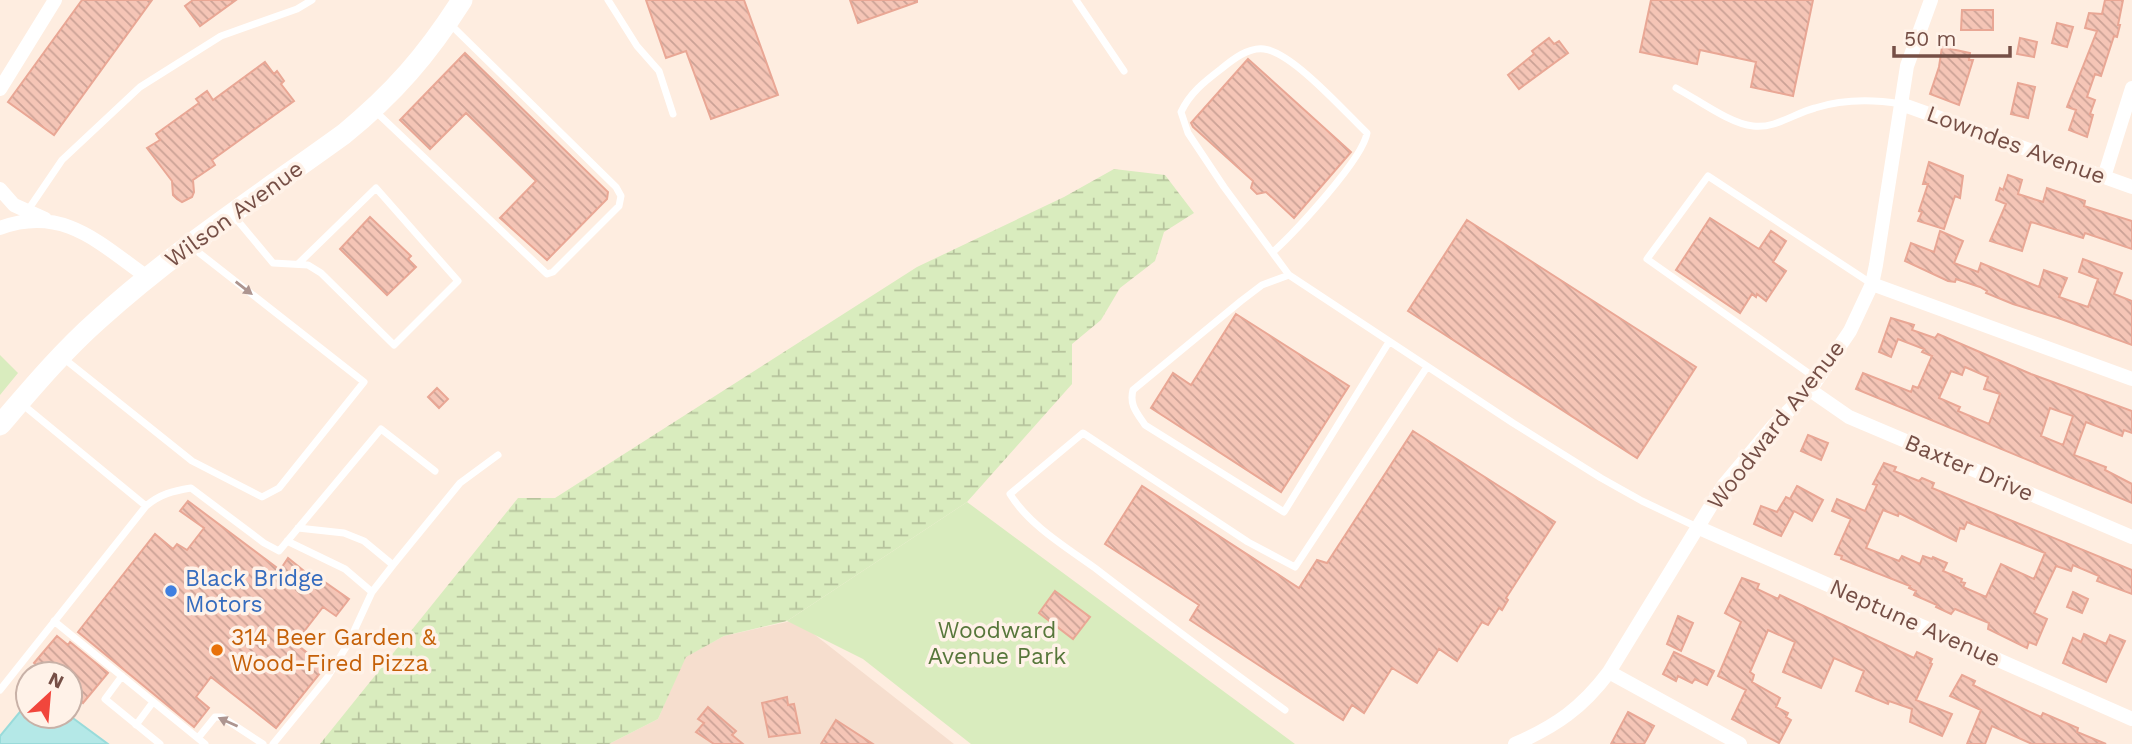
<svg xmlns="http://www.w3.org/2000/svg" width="2132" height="744" font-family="'Work Sans',sans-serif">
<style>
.residential{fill:#f6dece}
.wetland{fill:url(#wetland-marsh)}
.park{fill:#d9ecbe}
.water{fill:#b4e8e7;stroke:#99dbda;stroke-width:2}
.building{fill:url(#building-back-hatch);stroke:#e9a795;stroke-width:2;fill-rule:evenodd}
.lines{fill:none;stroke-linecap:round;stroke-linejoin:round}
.lane{stroke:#fff;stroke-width:7}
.street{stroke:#fff;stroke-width:14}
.secondary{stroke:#fff;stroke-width:21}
.oneway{fill:#ad9590}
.shop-dot{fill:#3f7fe0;stroke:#fff2e8;stroke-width:2.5}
.food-dot{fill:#e8710a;stroke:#fff2e8;stroke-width:2.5}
.labels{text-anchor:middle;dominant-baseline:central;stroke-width:7;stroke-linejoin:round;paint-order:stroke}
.street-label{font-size:23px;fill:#764f46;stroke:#fff2e8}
.shop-label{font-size:23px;fill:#366cbe;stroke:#fff2e8;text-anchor:start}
.park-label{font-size:23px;fill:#57773b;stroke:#fff2e8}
.food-label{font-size:23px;fill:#c56008;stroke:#fff2e8;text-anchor:start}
</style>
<defs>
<pattern id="wetland-marsh" width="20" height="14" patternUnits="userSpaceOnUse" patternTransform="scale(1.75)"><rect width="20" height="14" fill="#d9ecbe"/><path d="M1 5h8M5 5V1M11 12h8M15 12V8" fill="none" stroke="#b5c29c"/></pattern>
<pattern id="building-back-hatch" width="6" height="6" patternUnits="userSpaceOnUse" patternTransform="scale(1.75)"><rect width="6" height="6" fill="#f5c5b6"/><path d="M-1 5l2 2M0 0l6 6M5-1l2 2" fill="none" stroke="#cba296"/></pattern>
</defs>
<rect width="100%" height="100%" fill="#feede0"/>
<!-- residential -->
<path class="residential" d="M796 620 954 744H609L658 719 685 657 724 636Z"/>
<!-- wetland -->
<path class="wetland" d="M1114 169 1165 175 1194 213 1164 232 1155 261 1120 288 1101 320 1072 344V384L967 502 787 621 724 636 686 657 658 719 609 744H320L518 498H555L917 267 1064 197Z"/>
<!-- park -->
<path class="park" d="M0 355 18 373 0 395Z
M967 502 1295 744H971L863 659 787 621Z"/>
<!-- water -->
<path class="water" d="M28 702V716H70L108 744H0V736Z"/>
<!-- building -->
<path class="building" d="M82 0H152L54 135 8 102Z
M193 0H236L200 26 185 6Z
M646 0H744L778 95 711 119 686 51 666 58Z
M850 0H917V2L858 23Z
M1651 0H1813L1793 96 1751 87 1756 62 1700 50 1697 64 1640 52Z
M2105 0H2123L2118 25H2120L2117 37 2114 36 2101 76 2095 74 2087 97 2095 100 2090 114 2093 115 2087 137 2069 130 2076 110 2067 107 2097 31 2085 28 2089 13 2102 14Z
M1962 10H1993V30H1961Z
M2057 23 2073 27 2067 47 2052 43Z
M1549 38 1554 44 1559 41 1568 53 1519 89 1508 75 1534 54 1532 51Z
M2020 38 2037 42 2034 57 2017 54Z
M1942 47 1970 53 1969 60H1973L1959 105 1930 94 1939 67Z
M465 53 608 192 607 199 547 260 500 218 536 181 466 113 430 149 400 120Z
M1248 59 1351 152 1294 218 1266 192 1257 194 1251 188 1253 181 1193 127 1191 123Z
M265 62 274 74 277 71 284 81 281 84 294 101 212 160 215 165 193 180 194 192 192 197 182 202 177 199 173 195 172 181 147 148 160 140 156 134 199 103 196 99 207 91 213 100Z
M2018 83 2035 87 2028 118 2011 114Z
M1929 162 1963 176 1960 198 1955 196 1944 229 1918 221 1922 212 1919 211 1928 184H1923Z
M2008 175 2022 180 2018 194 2043 202 2047 188 2085 201 2084 206 2132 221V249L2085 233 2083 238 2031 222 2022 251 1990 241 2006 204 1996 200 2000 188 2003 190Z
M370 217 411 256 408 259 416 267 387 295 340 249Z
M1710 218 1759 249 1771 231 1786 241 1773 262 1786 271 1766 301 1757 294 1756 297 1752 294 1740 313 1676 270Z
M1467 220 1696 367 1637 458 1408 311Z
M1940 231 1963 241 1954 263 1978 272 1981 263 2039 287 2044 270 2067 278 2059 297 2088 307 2098 279 2079 272 2083 259 2122 273 2114 294 2132 301V345L2061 319 2013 304 1986 293 1987 291 1980 287 1956 279 1955 282 1948 281 1905 261 1911 243 1934 252Z
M1236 314 1349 386 1281 492 1151 408 1173 373 1191 385Z
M1891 318 1914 325 1912 330 1935 338 1938 334 2031 374 2132 411V433L2124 430 2122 436 2086 422 2074 455 2106 467 2105 470 2132 484V503L1856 389 1863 373 1911 392 1913 386 1918 388 1932 356 1922 352 1924 349 1898 339 1891 357 1879 352ZM1965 367 1988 377 1984 389 2000 394 1989 424 1958 411 1960 407 1939 398 1951 371 1962 375ZM2050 408 2073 416 2063 445 2041 436Z
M437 388 448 399 439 408 428 397Z
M1413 431 1555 522 1506 598 1508 600 1502 610 1499 608 1488 625 1482 622 1457 661 1439 649 1417 683 1392 668 1364 713 1352 705 1343 720 1260 666 1190 620 1199 605 1105 544 1142 486 1299 588 1317 560 1327 563Z
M1808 435 1828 443 1821 460 1801 451Z
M1884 463 1896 467 1894 471 1919 481 1922 478 1934 483 1932 488 2132 570V594L2097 581 2099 576 2073 565 2071 571 2056 566 2034 613 2047 619 2036 645 2029 642 2027 648 1988 629 1989 623 1955 609 1951 614 1936 607 1937 605 1914 595 1916 591 1909 588 1910 586 1841 559 1842 556 1835 554 1851 519 1832 511 1837 499 1865 511 1877 485 1873 484ZM1883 510 1898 516 1899 513 1956 541 1960 528 1964 529 1967 522 2045 553 2034 579 2001 564 1986 597 1963 587 1965 583 1961 582 1962 579 1943 571 1947 563 1933 557 1932 559 1923 556 1920 564 1902 556 1899 561 1866 548Z
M1797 486 1823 500 1812 521 1794 511 1781 536 1754 524 1761 506 1777 512 1786 497 1790 499Z
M188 501 280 570 288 558 314 579 316 576 349 599 336 616 323 607 295 643 325 667 276 728 211 677 196 697 209 708 194 727 78 632 155 534 173 549 177 544 187 550 204 528 180 511Z
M1742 578 1759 584 1757 589 1778 599 1780 595 1914 658 1917 652 1932 659 1930 663 1932 664 1916 700 1952 714 1942 736 1910 722 1912 709 1889 701 1888 704 1856 691 1864 671 1834 658 1821 688 1783 672 1795 642 1768 630 1750 672 1754 675 1752 682 1780 698 1776 707 1788 713 1786 717 1791 720 1779 743 1732 719 1746 690 1718 676 1741 622 1725 613Z
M1055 591 1090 617 1073 639 1039 613Z
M2073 592 2088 599 2082 613 2067 607Z
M1678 616 1693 623 1681 651 1667 644Z
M2084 634 2106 644 2110 635 2125 641 2106 682 2063 663 2073 638 2081 642Z
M57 636 68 645 70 642 108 673 83 703 70 692V674H47L34 663Z
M1674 652 1714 671 1707 685 1695 679 1692 683 1678 676 1676 681 1663 674Z
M1962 675 1975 681 1973 685 1981 689 2041 717 2043 713 2078 728 2077 732 2106 744H2032L1992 726 1985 744H1967L1981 710 1950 696Z
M787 697 788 705 794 704 800 733 769 737 762 703Z
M708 707 736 731 732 735 743 744H714L696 732 704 723 698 719Z
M1628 712 1654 726 1644 744H1611Z
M836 720 873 744H821Z"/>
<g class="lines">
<!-- lane -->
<path class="lane" d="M608 0 637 46 659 71 673 114
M1076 0 1124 71
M1676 88C1697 99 1730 124 1753 126 1775 129 1795 113 1815 108 1844 99 1871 99 1901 104
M374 110 547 274 553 272 619 206 621 196 616 187 451 25
M28 210 62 160 140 87 221 36 297 9 312 0
M233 215 273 263 308 265 321 273 394 345 458 281 376 188 299 263
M1273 252C1295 232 1363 159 1367 133 1345 112 1292 52 1264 49 1248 47 1232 60 1221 69 1204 82 1190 93 1181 112L1188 133 1224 187 1289 275 1513 423 1601 478 1642 501 1697 527
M1289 275 1262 285 1241 301 1133 390C1129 405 1137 413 1145 425L1284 512 1389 342
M62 357 192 461 262 497 279 488 364 382 193 248
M1817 379 1647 259 1708 176 1872 284
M22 404 146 506
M298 528 344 533 364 541 393 565
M287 541 345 569 372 592
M54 621 205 744
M122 676 105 699 160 744
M0 690 146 506C160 494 173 491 191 488L264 543 279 551 381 429 435 471
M1285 710C1221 663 1157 616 1095 568 1066 547 1029 525 1010 494L1083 433 1248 542 1295 567 1427 367
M136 725 153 702
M198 738 215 717H222L263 744
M273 744 327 678 348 644 372 592 393 565 460 483 498 455"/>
<!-- street -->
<path class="street" d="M0 89 55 0
M1901 104 2132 187
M2104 177 2132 88
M0 189 14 205 45 219
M0 228C63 205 99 243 147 277
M1872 284 2132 379
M1810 390 1849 417 2132 537
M1697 527 2132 719
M1609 672 1740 744
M1515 744C1556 726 1582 708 1609 672L1723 486 1774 425 1810 390 1850 331 1872 284 1876 265 1907 66 1931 0"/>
<!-- secondary -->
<path class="secondary" d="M0 425C31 389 62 352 98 320 174 251 261 194 344 134 394 93 427 55 462 0"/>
</g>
<!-- one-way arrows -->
<defs><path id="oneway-solid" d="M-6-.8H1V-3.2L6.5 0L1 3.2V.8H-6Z" transform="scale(1.75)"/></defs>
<g class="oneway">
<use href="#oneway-solid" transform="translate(244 288) rotate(38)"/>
<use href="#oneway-solid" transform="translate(228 722) rotate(-156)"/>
</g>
<!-- markers -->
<circle class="shop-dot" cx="171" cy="591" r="7"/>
<circle class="food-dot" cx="217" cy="650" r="7"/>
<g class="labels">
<!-- street labels -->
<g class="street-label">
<text transform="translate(2016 145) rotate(20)">Lowndes Avenue</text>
<text transform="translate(234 214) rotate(-36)">Wilson Avenue</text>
<text transform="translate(1776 425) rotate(-52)">Woodward Avenue</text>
<text transform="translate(1969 468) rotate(23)">Baxter Drive</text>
<text transform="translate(1915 623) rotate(24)">Neptune Avenue</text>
</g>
<!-- shop labels -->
<g class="shop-label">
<text x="185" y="578">Black Bridge<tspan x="185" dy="26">Motors</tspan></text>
</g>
<!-- park labels -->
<g class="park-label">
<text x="997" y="630">Woodward<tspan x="997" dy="26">Avenue Park</tspan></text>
</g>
<!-- food labels -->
<g class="food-label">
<text x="231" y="637">314 Beer Garden &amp;<tspan x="231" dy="26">Wood-Fired Pizza</tspan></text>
</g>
</g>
<!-- north arrow -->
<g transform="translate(49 695) rotate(26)"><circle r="33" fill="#fff2e8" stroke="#c8b1a7" stroke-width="2"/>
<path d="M0-5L12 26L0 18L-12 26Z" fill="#f1463c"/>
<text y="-10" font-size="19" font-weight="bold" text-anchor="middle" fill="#764f46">N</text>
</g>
<!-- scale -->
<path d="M1894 46v10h116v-10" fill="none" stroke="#764f46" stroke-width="3.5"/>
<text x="1904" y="46" font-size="21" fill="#764f46" stroke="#fff2e8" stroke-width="5" paint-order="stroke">50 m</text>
</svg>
